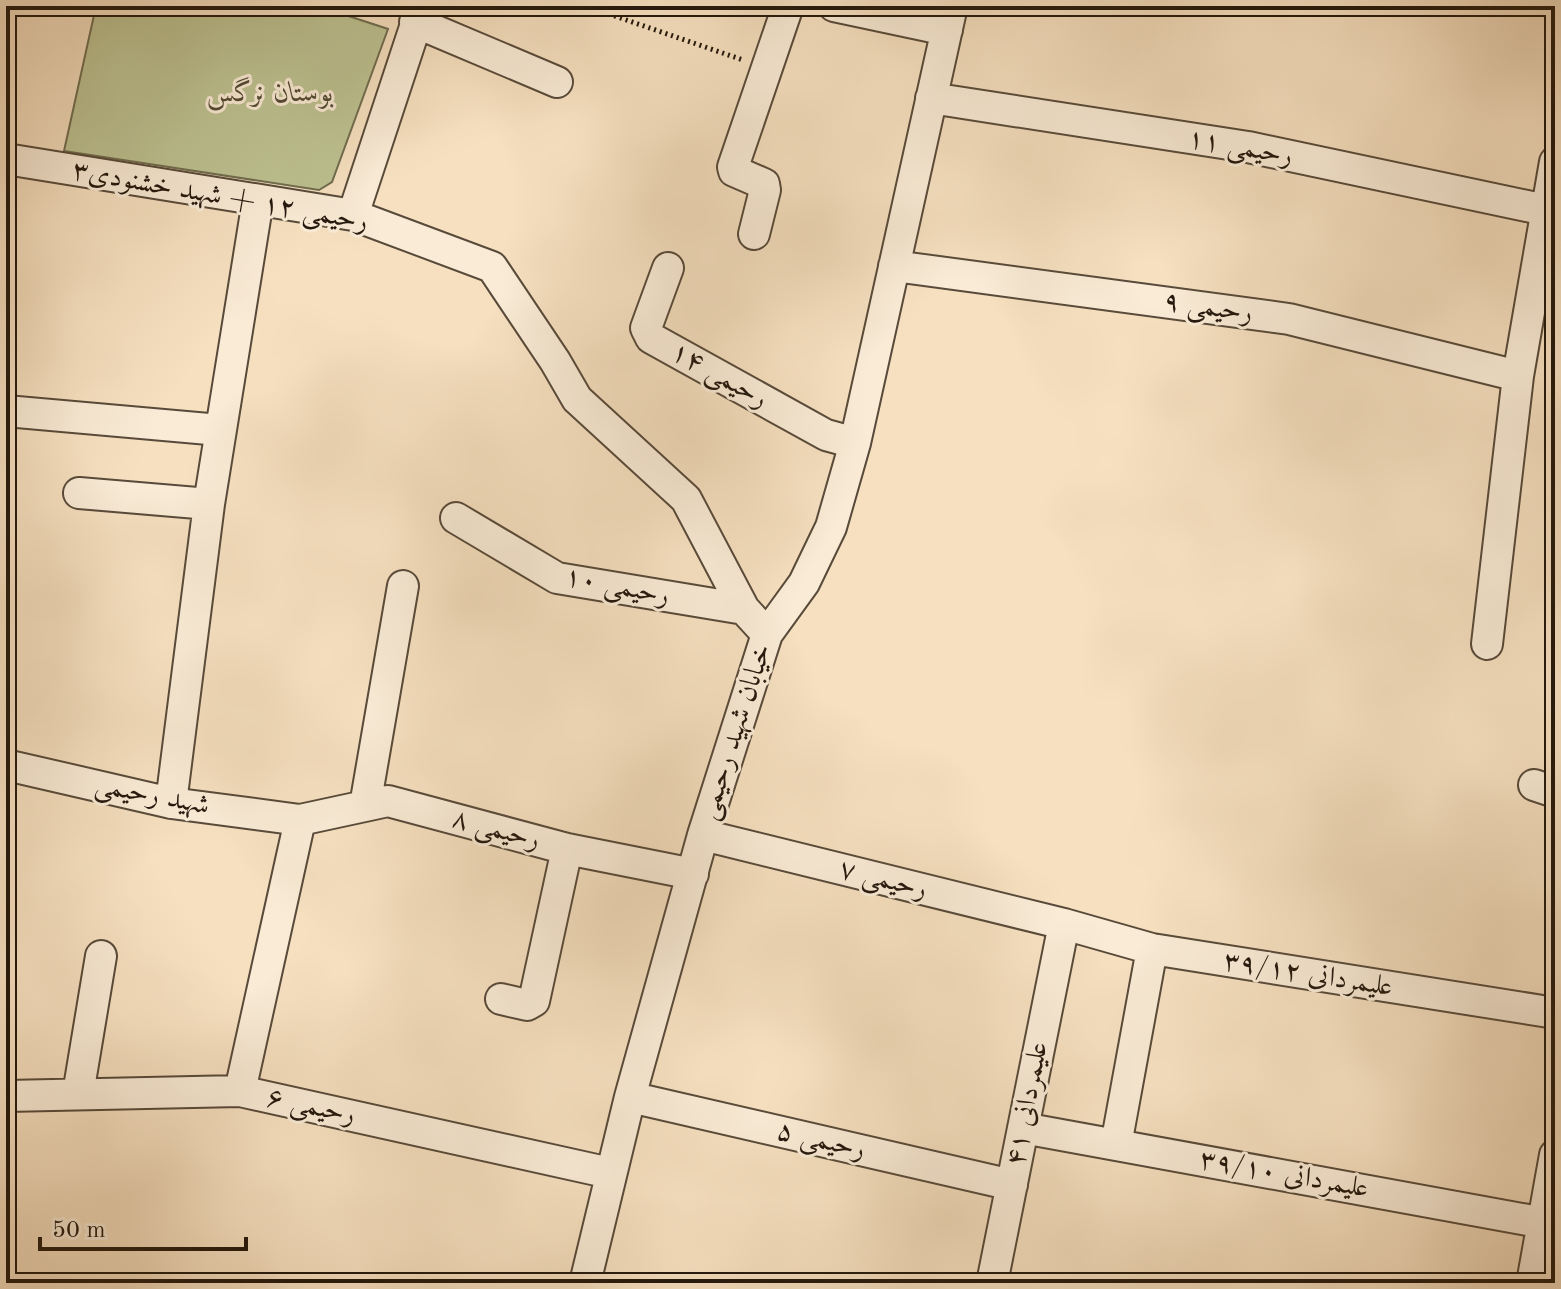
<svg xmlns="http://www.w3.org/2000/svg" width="1561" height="1289" font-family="'Old Standard TT',Amiri,serif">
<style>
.green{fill:#bdc292;stroke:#706d50;stroke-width:2}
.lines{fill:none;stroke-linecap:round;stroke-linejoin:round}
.minor-casing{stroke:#584a3a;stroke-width:34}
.path{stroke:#24180d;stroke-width:5;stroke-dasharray:2 4;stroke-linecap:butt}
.minor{stroke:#f9ebd6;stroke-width:30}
.labels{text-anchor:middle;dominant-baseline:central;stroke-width:6;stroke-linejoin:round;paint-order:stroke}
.park-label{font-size:28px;font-style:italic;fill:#524b35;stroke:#f9ebd6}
.street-label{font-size:28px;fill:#24180d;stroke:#f9ebd6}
</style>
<rect width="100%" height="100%" fill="#f6e0c0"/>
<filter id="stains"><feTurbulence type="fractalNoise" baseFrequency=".0025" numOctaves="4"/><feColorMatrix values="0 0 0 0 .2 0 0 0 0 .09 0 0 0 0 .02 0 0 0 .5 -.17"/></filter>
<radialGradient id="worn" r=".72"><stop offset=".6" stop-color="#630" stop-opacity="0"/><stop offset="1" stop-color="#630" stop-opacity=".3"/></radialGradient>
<!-- green -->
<path class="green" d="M96 6H318L388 29 332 182 319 190 64 151Z"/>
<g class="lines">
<defs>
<path id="minor" d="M834 6 947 30
M415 22 557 82
M931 98 1248 147 1555 212
M6 159 353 215 492 267 555 361 577 399 686 499 744 609 767 634
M353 215 422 6
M754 234 765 190 764 184 734 171 733 167 788 6
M894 266 1289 319 1518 376
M668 268 646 328 651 338 826 435 855 443
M6 411 220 430
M79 493 209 504
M456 518 557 578 744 609
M1487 644 1518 376 1555 162
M6 765 171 803 300 820 388 801 567 849 693 874
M1534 785 1555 792
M171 803 209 504 258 200
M365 806 403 586
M703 835 1064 924 1152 949 1555 1013
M501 999 527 1005 534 1001 567 849
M240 1091 300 820
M78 1094 101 956
M6 1096 240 1091 610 1173
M630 1097 1012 1185
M1023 1128 1555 1225
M1116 1145 1152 949
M585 1283 630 1097 703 835 767 634 804 583 831 527 855 443 952 6
M992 1283 1064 924
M1532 1283 1555 1155"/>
</defs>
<!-- minor casing -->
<use href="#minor" class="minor-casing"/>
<!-- path -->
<path class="path" d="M600 6 606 13 743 60"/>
<!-- minor -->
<use href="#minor" class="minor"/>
</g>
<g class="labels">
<!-- park labels -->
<g class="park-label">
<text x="270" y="94">بوستان نرگس</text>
</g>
<!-- street labels -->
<g class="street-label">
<text transform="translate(1240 148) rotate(10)">رحیمی ۱۱</text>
<text transform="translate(220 197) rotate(10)">رحیمی ۱۲ + شهید خشنودی۳</text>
<text transform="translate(1208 308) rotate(8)">رحیمی ۹</text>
<text transform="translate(719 376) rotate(29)">رحیمی ۱۴</text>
<text transform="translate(617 587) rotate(11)">رحیمی ۱۰</text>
<text transform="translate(736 732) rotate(-72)">خیابان شهید رحیمی</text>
<text transform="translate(152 796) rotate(11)">شهید رحیمی</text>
<text transform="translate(496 830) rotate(15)">رحیمی ۸</text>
<text transform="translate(883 880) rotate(14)">رحیمی ۷</text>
<text transform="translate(1308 975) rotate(9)">علیمردانی ۳۹/۱۲</text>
<text transform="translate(1028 1104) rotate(-79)">علیمردانی ۴۱</text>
<text transform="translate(311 1107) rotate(12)">رحیمی ۶</text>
<text transform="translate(821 1141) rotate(13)">رحیمی ۵</text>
<text transform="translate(1284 1175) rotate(10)">علیمردانی ۳۹/۱۰</text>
</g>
</g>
<!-- margin -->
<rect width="1561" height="1289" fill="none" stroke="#f6e0c0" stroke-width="32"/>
<rect x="8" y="8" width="1545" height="1273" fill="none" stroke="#24180d" stroke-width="4"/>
<rect x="16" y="16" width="1529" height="1257" fill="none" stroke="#24180d" stroke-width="2"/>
<!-- scale -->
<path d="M40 1237v12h206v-12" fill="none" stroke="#24180d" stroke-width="4"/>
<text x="52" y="1237" font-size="24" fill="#24180d" stroke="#f9ebd6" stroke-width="6" paint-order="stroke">50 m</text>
<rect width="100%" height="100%" filter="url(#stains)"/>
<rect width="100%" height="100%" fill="url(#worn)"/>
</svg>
